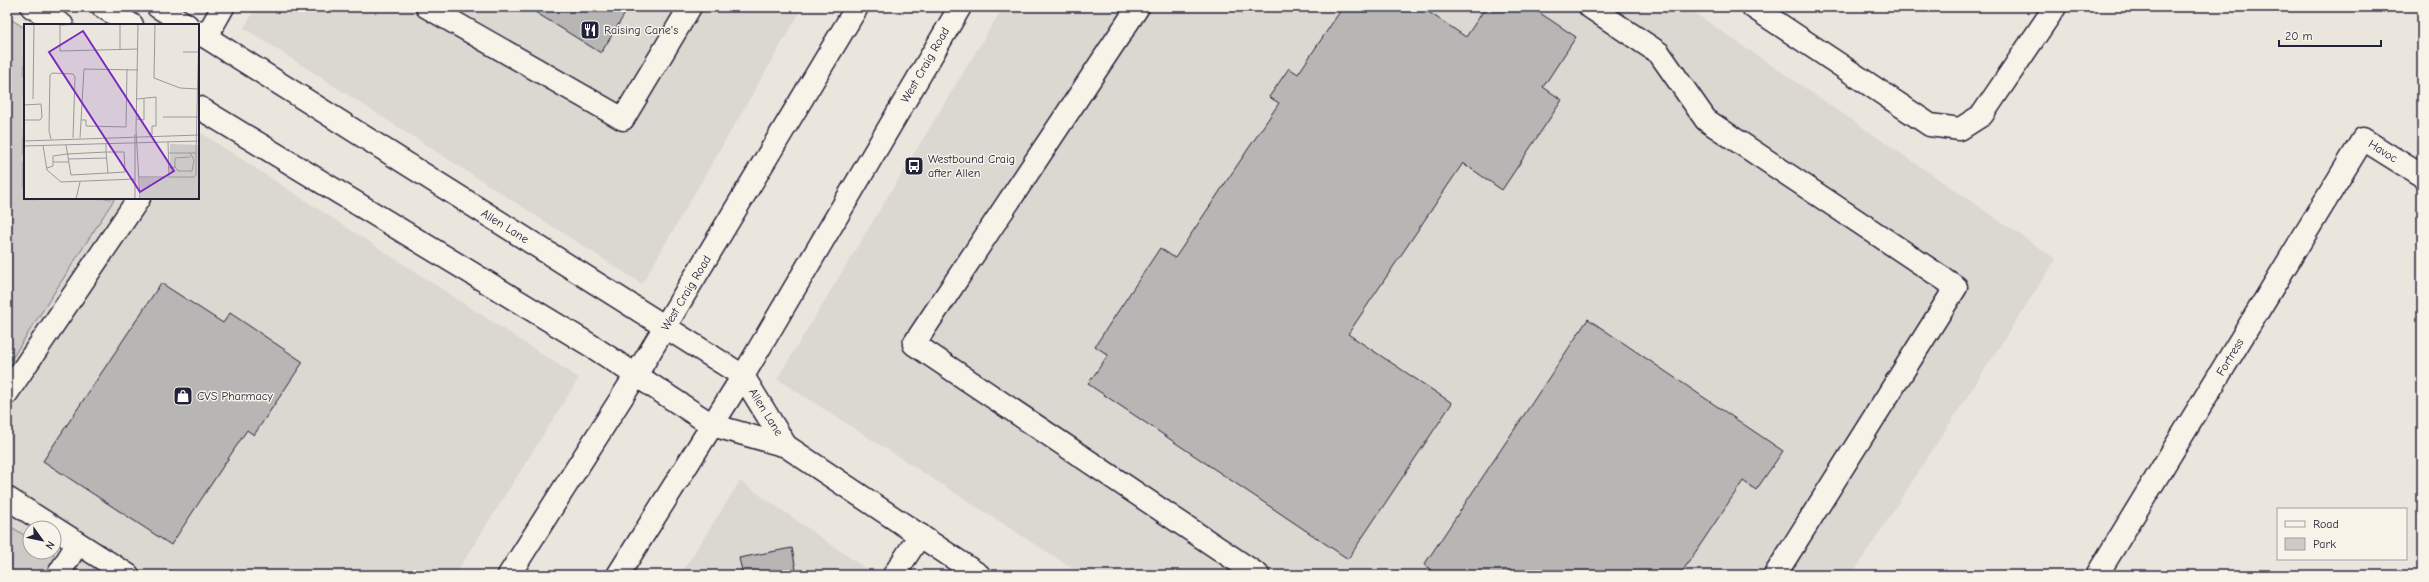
<svg xmlns="http://www.w3.org/2000/svg" width="2429" height="582" font-family="'Comic Neue',sans-serif">
<style>
.built{fill:#dbd8d2}
.green{fill:#cdc9c6;stroke:#787680}
.building{fill:#b8b6b5;stroke:#22223b}
.lines{fill:none;stroke-linecap:round;stroke-linejoin:round}
.minor-casing{stroke:#22223b;stroke-width:25}
.major-casing{stroke:#22223b;stroke-width:25}
.minor{stroke:#f7f3e8;stroke-width:22}
.major{stroke:#f7f3e8;stroke-width:22}
.labels{text-anchor:middle;dominant-baseline:central;stroke-width:3;stroke-linejoin:round;paint-order:stroke}
.poi-label{font-size:12px;fill:#22223b;stroke:#f7f3e8;text-anchor:start}
.street-label{font-size:12px;fill:#22223b;stroke:#f7f3e8}
.inset-road{fill:none;stroke:#9a989d;stroke-width:1}
.view{fill:#7b2cbf;fill-opacity:0.15;stroke:#7b2cbf;stroke-width:2}
.inset-edge{fill:none;stroke:#22223b;stroke-width:2}
</style>
<rect width="100%" height="100%" fill="#eae6de"/>
<filter id="ink" filterUnits="userSpaceOnUse"><feTurbulence type="fractalNoise" baseFrequency=".025" numOctaves="2"/><feDisplacementMap in="SourceGraphic" scale="8" xChannelSelector="R" yChannelSelector="G"/><feConvolveMatrix kernelMatrix="1 2 1 2 8 2 1 2 1" color-interpolation-filters="sRGB"/></filter>
<g filter="url(#ink)">
<!-- built -->
<path class="built" d="M256 7H803L642 284 244 28Z
M1003 7H1686L2056 259 1852 575H1083L777 379Z
M198 131 579 378 455 575H84L50 552H54V528H30V539L7 524V366L115 198H198Z
M740 481 875 575H680Z"/>
<!-- green -->
<path class="green" d="M7 17 25 28V198H115L7 366Z
M7 524 30 539V552H50L84 575H7Z"/>
<!-- building -->
<path class="building" d="M527 7H629L601 53Z
M1343 7H1421L1466 37 1486 7H1531L1576 37 1543 87 1562 100 1502 190 1463 163 1348 334 1452 403 1348 559 1088 384 1108 355 1095 346 1160 248 1175 258 1279 103 1269 97 1289 68 1298 74Z
M161 283 223 323 230 313 303 362 254 435 247 430 171 545 43 461Z
M1588 319 1783 451 1756 490 1743 481 1680 575H1439L1424 565Z
M792 548 797 575H743L739 558Z"/>
<g class="lines">
<defs>
<path id="minor" d="M427 7 623 119 690 7
M1138 7 914 344 1258 575
M1590 7 1659 53 1706 120 1956 287 1775 575
M1753 7 1930 125 1960 129 1982 115 2055 7
M206 37 223 7
M7 393 139 198
M7 498 128 575
M58 575 78 543
M894 575 920 535
M2097 575 2363 139 2422 176"/>
<path id="major" d="M32 7 62 25
M103 7 132 25
M158 7 187 25
M198 32 743 376 786 446
M198 107 590 345 712 425 786 446 979 575
M509 575 636 375 857 7
M618 575 743 376 960 7"/>
</defs>
<!-- minor casing -->
<use href="#minor" class="minor-casing"/>
<!-- major casing -->
<use href="#major" class="major-casing"/>
<!-- minor -->
<use href="#minor" class="minor"/>
<!-- major -->
<use href="#major" class="major"/>
</g>
</g>
<!-- icons -->
<defs>
<symbol id="restaurant-square" viewBox="-11 -11 22 22"><rect x="-9" y="-9" width="18" height="18" rx="4" fill="#22223b" stroke="#f7f3e8"/><path d="M-5-6h1v4h1v-4h1v4h1v-4h1v5L-1.5 .5V6h-2V.5L-5-1ZM5-6V6H3V1.5H1.5Q1.5-4 5-6Z" fill="#fff"/></symbol>
<symbol id="bus-square" viewBox="-11 -11 22 22"><rect x="-9" y="-9" width="18" height="18" rx="4" fill="#22223b" stroke="#f7f3e8"/><path d="M-5-6H5V4H4V6H2V4H-2V6H-4V4H-5ZM-3.5-4V0h7V-4ZM-3.5 1.2v1.5H-2V1.2ZM2 1.2v1.5H3.5V1.2Z" fill="#fff"/></symbol>
<symbol id="shop-square" viewBox="-11 -11 22 22"><rect x="-9" y="-9" width="18" height="18" rx="4" fill="#22223b" stroke="#f7f3e8"/><path d="M-5-2.5h2.3a2.7 3.5 0 0 1 5.4 0H5L5.5 6h-11ZM-1.5-2.5h3a1.5 2.3 0 0 0-3 0Z" fill="#fff"/></symbol>
</defs>
<g fill-rule="evenodd">
<use href="#restaurant-square" x="579" y="19" width="22" height="22"/>
<use href="#bus-square" x="903" y="155" width="22" height="22"/>
<use href="#shop-square" x="172" y="385" width="22" height="22"/>
</g>
<g class="labels">
<!-- poi labels -->
<g class="poi-label">
<text x="604" y="30">Raising Cane's</text>
<text x="928" y="159">Westbound Craig<tspan x="928" dy="14">after Allen</tspan></text>
<text x="197" y="396">CVS Pharmacy</text>
</g>
<!-- street labels -->
<g class="street-label">
<text transform="translate(925 65) rotate(-60)">West Craig Road</text>
<text transform="translate(2383 151) rotate(32)">Havoc</text>
<text transform="translate(505 226) rotate(32)">Allen Lane</text>
<text transform="translate(686 293) rotate(-59)">West Craig Road</text>
<text transform="translate(2230 357) rotate(-59)">Fortress</text>
<text transform="translate(766 412) rotate(58)">Allen Lane</text>
</g>
</g>
<!-- overview -->
<g transform="translate(24 24)">
<rect width="175" height="175" fill="#eae6de"/>
<path d="M146 120 175 121V175H117L116 154H146Z" fill="#cdc9c6"/>
<path class="inset-road" d="M57 0 36 1V27L114 25M96 0V25M114 0 112 106 116 175M131 0 130 54 156 64 174 65M159 28H175M9 75 10 0M113 75 132 73V102H128V111M0 81 17 80 18 93 16 96H0M139 93H174M113 95 120 96V75M57 96H62V102L102 103 103 45M111 110V175M56 114 60 45 114 46M27 115 25 107 26 51 28 49 49 50 51 53 49 114M0 117 175 111M42 121 47 151 84 149M0 122 175 117M19 122 23 146 37 158 111 155M145 129H172L175 0M44 135 83 134M29 138H45M151 143 154 147H168L170 136 166 129M23 144 29 142V132L43 130 82 128H100L101 148 84 149 82 128V119M144 144 151 143V134L166 133M115 153H145L144 118M145 153H170L172 151V129M52 175 56 158"/>
<path class="view" d="M59 7 150 147 116 168 25 28Z"/>
<rect width="175" height="175" class="inset-edge"/>
</g>
<!-- margin -->
<rect width="2429" height="582" fill="none" stroke="#f7f3e8" stroke-width="24"/>
<rect x="12" y="12" width="2405" height="558" fill="none" stroke="#22223b" stroke-width="1.5" filter="url(#ink)"/>
<!-- legend -->
<rect x="2277" y="508" width="130" height="52" fill="#f7f3e8" stroke="#a29fa3"/>
<rect x="2285" y="521" width="20" height="6" fill="#f7f3e8" stroke="#a29fa3"/>
<text x="2313" y="528" font-size="12" fill="#22223b">Road</text>
<rect x="2285" y="538" width="20" height="12" fill="#cdc9c6" stroke="#a29fa3"/>
<text x="2313" y="548" font-size="12" fill="#22223b">Park</text>
<!-- north arrow -->
<g transform="translate(42 540) rotate(123)"><circle r="19" fill="#f7f3e8" stroke="#a29fa3"/>
<path d="M0-3L7 15L0 10L-7 15Z" fill="#22223b"/>
<text y="-6" font-size="11" font-weight="bold" text-anchor="middle" fill="#22223b">N</text>
</g>
<!-- scale -->
<path d="M2279 40v6h102v-6" fill="none" stroke="#22223b" stroke-width="2"/>
<text x="2285" y="40" font-size="12" fill="#22223b" stroke="#f7f3e8" stroke-width="3" paint-order="stroke">20 m</text>
</svg>
